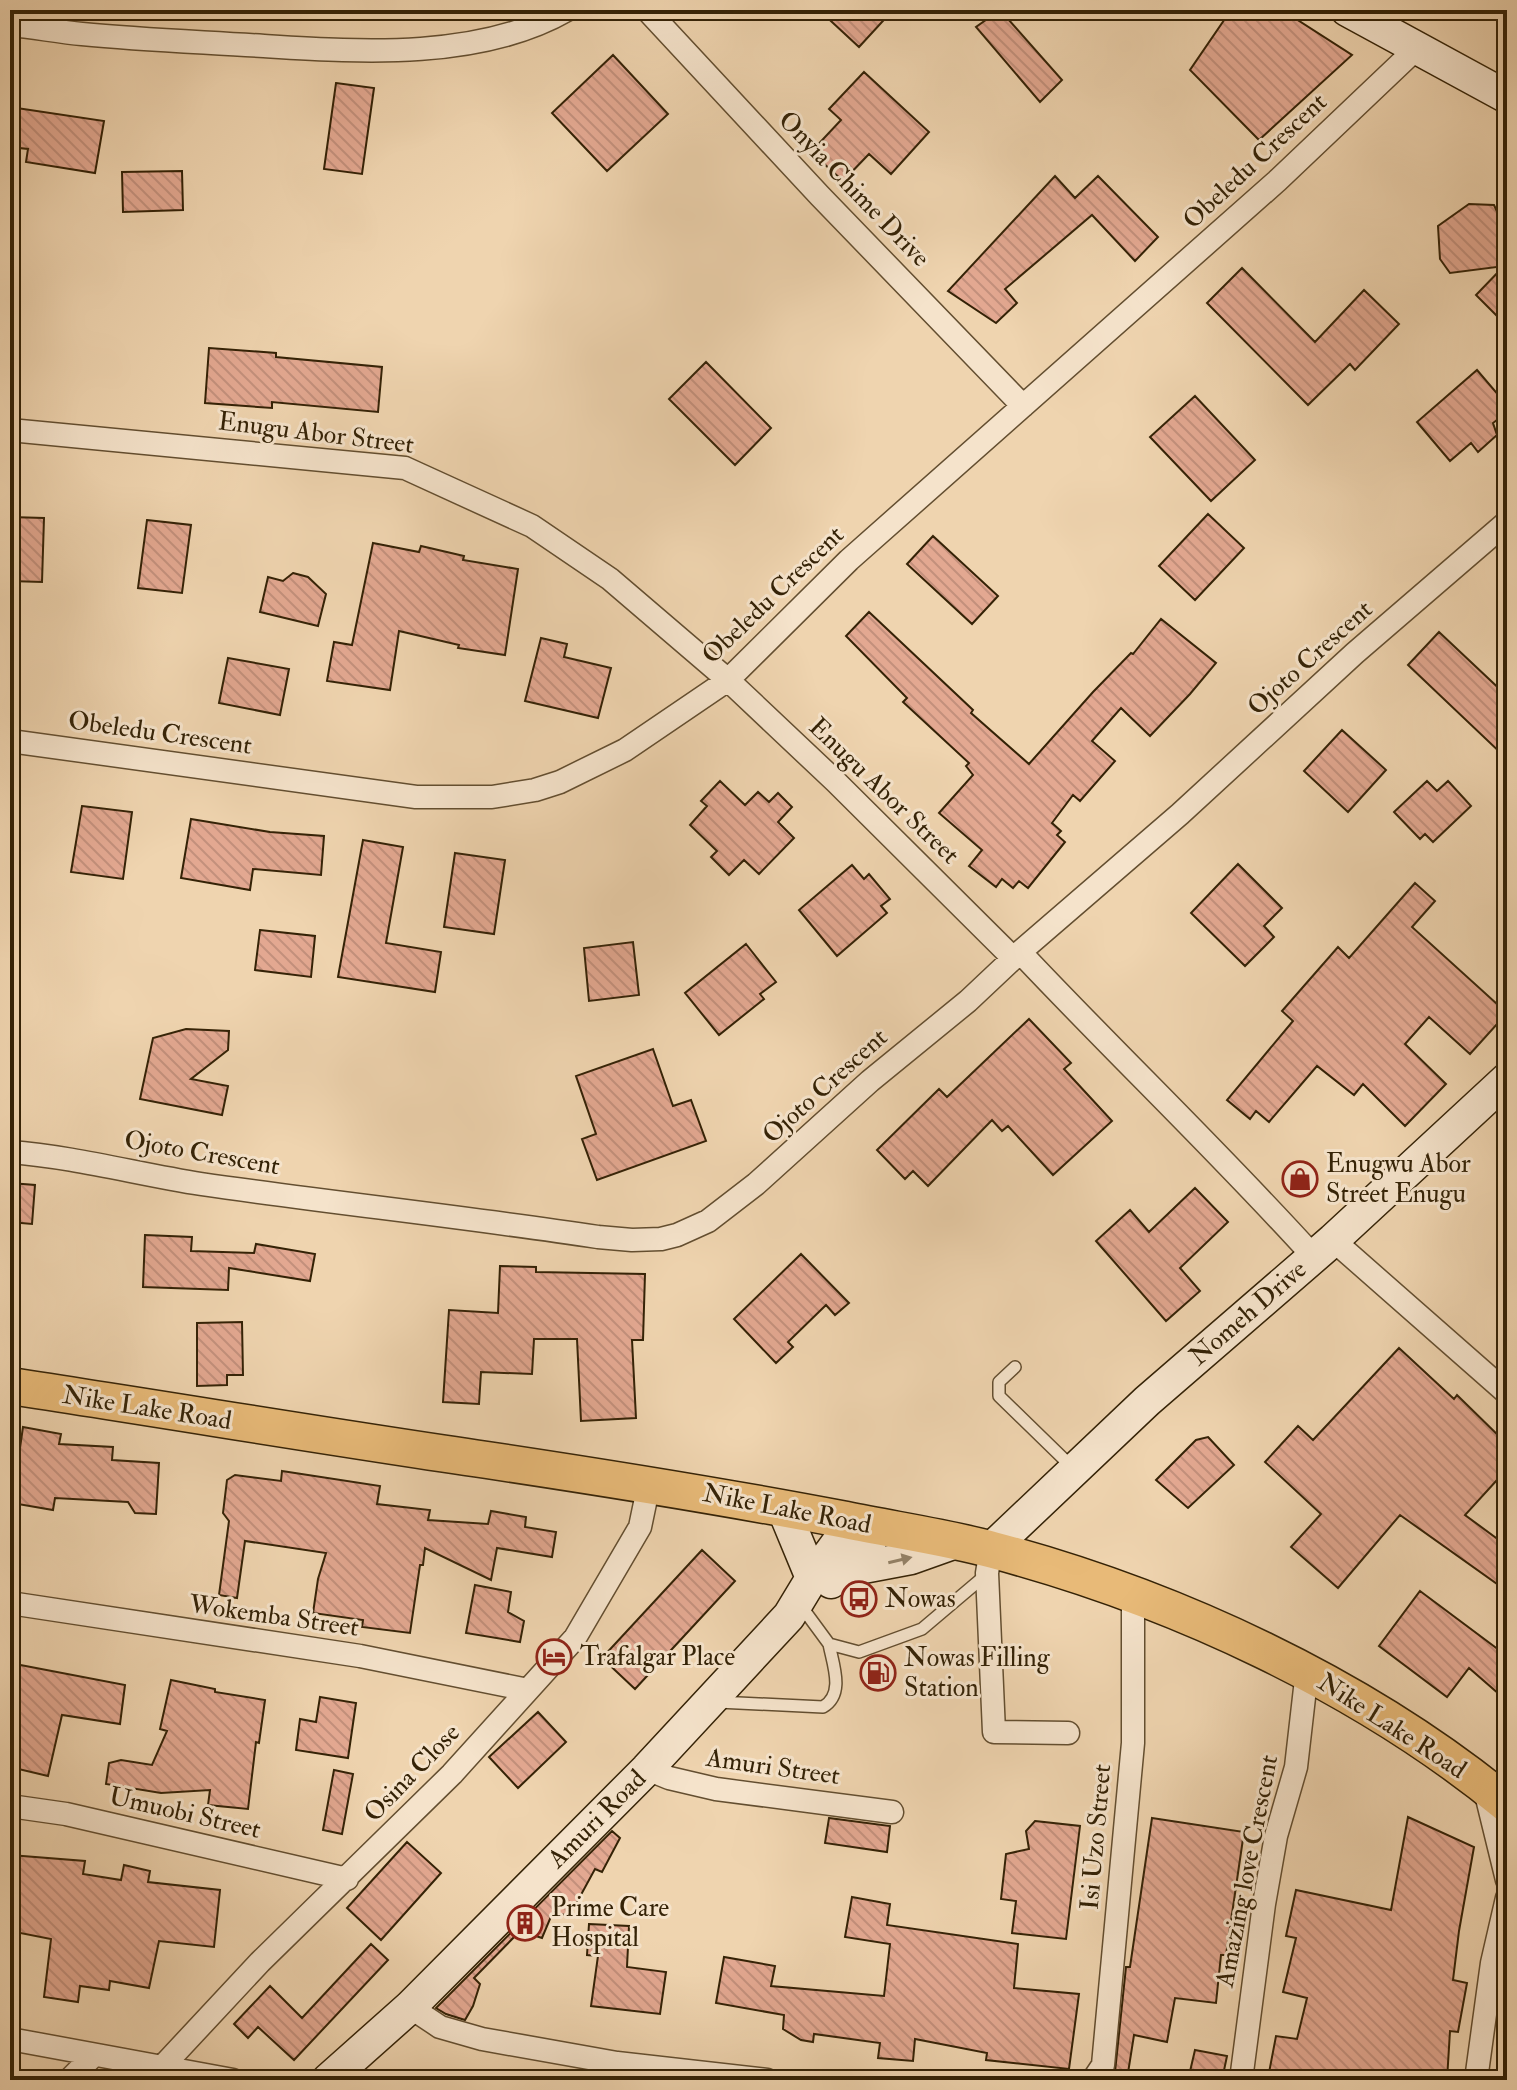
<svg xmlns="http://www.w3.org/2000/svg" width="1517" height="2090" font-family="'IM FELL Double Pica',serif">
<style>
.building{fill:url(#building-back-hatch);stroke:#342206;stroke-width:2}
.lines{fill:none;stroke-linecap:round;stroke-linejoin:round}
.lane-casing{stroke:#634e30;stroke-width:14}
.street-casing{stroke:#634e30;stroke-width:25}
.secondary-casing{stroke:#342206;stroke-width:35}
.primary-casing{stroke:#342206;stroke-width:39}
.lane{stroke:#f5e3cb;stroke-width:11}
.street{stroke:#f5e3cb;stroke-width:22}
.secondary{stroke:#f5e3cb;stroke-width:32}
.primary{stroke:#e8ba78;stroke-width:36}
.oneway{fill:#948268}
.labels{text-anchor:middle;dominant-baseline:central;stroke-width:6;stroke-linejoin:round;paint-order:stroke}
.street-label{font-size:26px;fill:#342206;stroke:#f5e3cb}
.poi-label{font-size:26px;fill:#342206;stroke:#f5e3cb;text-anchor:start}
</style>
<defs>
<pattern id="building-back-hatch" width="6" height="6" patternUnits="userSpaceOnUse" patternTransform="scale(2)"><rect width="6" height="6" fill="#e3a891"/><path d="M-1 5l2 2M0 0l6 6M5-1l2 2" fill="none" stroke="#c3907c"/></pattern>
</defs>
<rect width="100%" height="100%" fill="#efd4af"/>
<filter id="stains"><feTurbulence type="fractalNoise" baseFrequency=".0025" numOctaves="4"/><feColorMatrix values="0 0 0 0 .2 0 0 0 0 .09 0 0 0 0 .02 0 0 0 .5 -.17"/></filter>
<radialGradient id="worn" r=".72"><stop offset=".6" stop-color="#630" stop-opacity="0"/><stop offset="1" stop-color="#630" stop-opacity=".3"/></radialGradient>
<!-- building -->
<path class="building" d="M819 10H893L859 47Z
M1000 10 1062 80 1040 102 976 27Z
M1231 10H1282L1352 55 1259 140 1190 70Z
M613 55 668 114 607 171 552 113Z
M864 72 929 132 891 174 869 154 843 181 811 152 841 120 829 109Z
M336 83 374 88 362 174 324 169Z
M10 107 104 121 95 173 26 162 28 149 10 147Z
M182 171 183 210 123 212 122 172Z
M1055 176 1075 198 1098 176 1158 237 1135 261 1092 215 1005 289 1017 303 996 323 948 291Z
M1469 204 1494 205 1507 233V326L1476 295 1504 266 1450 273 1440 259 1438 226Z
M1242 268 1315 342 1364 290 1399 324 1355 370 1350 364 1308 405 1207 303Z
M209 348 276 353V357L382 367 378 412 272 402V408L205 403Z
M706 362 771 428 735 465 669 399Z
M1477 370 1507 405V412L1493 423 1497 435 1478 452 1471 443 1450 461 1417 422Z
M1195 396 1255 460 1211 501 1150 437Z
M1208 514 1244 548 1195 600 1159 566Z
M10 517 44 518 42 582 10 581Z
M147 520 191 525 182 593 138 588Z
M933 536 998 596 972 624 907 564Z
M373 543 419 552 421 546 464 556 463 560 518 569 505 655 458 648 459 645 399 631 390 690 327 681 334 642 352 645Z
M293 573 308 577 326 594 318 626 260 612 268 577 283 581Z
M869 612 973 710 971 713 1029 764 1093 692 1131 653 1133 654 1161 619 1216 663 1190 694 1150 736 1121 708 1092 741 1115 761 1080 801 1073 795 1052 823 1061 831 1057 835 1065 842 1028 888 1019 881 1013 888 1002 879 996 887 969 866 982 850 939 813 973 775 966 766 969 763 903 702 907 698 846 636Z
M1439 632 1507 696V759L1408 665Z
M541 638 567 644 564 657 611 668 598 718 525 701Z
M228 658 289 669 280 715 219 703Z
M1342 730 1386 770 1348 812 1304 771Z
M720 781 745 805 758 792 769 802 778 793 792 807 778 822 794 838 759 874 744 860 729 875 711 857 717 851 690 825 707 806 701 801Z
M1427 781 1437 791 1448 781 1471 806 1433 842 1425 834 1420 839 1394 812Z
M82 806 132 812 123 879 71 872Z
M191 819 270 832 324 836 321 875 253 869 250 890 181 878Z
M363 840 403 847 386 943 441 952 435 992 338 977Z
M455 853 505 860 494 934 444 927Z
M1238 864 1282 908 1264 926 1274 937 1245 966 1191 913Z
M852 865 864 879 869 874 890 899 881 906 887 913 837 956 799 910Z
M1415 883 1435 901 1412 927 1507 1013 1470 1054 1429 1017 1405 1044 1446 1084 1405 1126 1363 1084 1354 1095 1317 1066 1269 1122 1256 1111 1250 1119 1227 1100 1293 1021 1282 1011 1338 947 1349 958Z
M260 930 315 936 311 977 255 970Z
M633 942 639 995 589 1001 584 948Z
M746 944 776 982 760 994 764 999 719 1035 685 993Z
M1029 1019 1071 1063 1064 1069 1112 1121 1053 1175 1008 1126 1002 1131 992 1120 928 1186 913 1171 905 1179 877 1150 939 1089 947 1097Z
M186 1029 229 1031 228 1050 191 1079 228 1086 222 1115 140 1099 153 1038Z
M653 1049 673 1106 691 1100 706 1141 597 1180 582 1139 596 1134 576 1076Z
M10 1183 35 1185 32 1224 10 1222Z
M1195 1188 1228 1222 1180 1268 1200 1291 1166 1321 1096 1241 1130 1210 1149 1232Z
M145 1235 192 1237 191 1251 254 1253 256 1244 315 1254 310 1281 229 1268 228 1290 143 1287Z
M801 1254 849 1303 835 1315 826 1305 788 1342 793 1347 776 1363 734 1319Z
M500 1266 536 1267V1272L645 1274 643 1340H632L636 1418 581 1421 577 1339H534L532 1374 481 1372 479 1404 443 1402 449 1310 498 1313Z
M242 1322 243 1375H227V1385L197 1386V1323Z
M1399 1348 1454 1399 1457 1395 1507 1444V1469L1465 1515 1507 1546V1591L1400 1515 1338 1588 1291 1547 1321 1514 1265 1462 1298 1426 1313 1440Z
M23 1427 61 1434 59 1444 113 1447 112 1460 159 1463 156 1514 135 1513 128 1502 55 1498 53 1510 12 1503Z
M1208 1437 1234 1465 1188 1508 1156 1480 1196 1440Z
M282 1471 380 1486 377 1504 430 1510 428 1520 488 1524 491 1511 526 1517 525 1527 556 1532 552 1557 497 1548 491 1580 425 1548 423 1565H420L410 1633 362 1627 363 1620 313 1613 318 1579 326 1553 245 1541 237 1598 219 1595 229 1521 223 1513 227 1480 235 1475 281 1481Z
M702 1550 735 1581 635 1689 602 1658Z
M475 1585 511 1592 508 1612 524 1621 520 1642 466 1633Z
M1420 1591 1507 1656V1701L1469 1668 1447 1697 1379 1646Z
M10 1663 125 1685 120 1724 62 1715 48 1776 10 1767Z
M171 1680 215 1689V1692L265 1700 259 1743 256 1742 248 1809 208 1805 210 1790 161 1793 106 1784 109 1763 121 1760 152 1765 167 1731 160 1729Z
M320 1697 356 1703 348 1758 296 1750 300 1719 316 1722Z
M538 1712 566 1742 518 1788 489 1757Z
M334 1770 353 1774 342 1834 323 1830Z
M1408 1817 1474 1847 1459 1931 1453 1980 1467 1983 1458 2032 1450 2031 1447 2080 1268 2078 1276 2036 1297 2039 1307 1998 1283 1992 1296 1938 1286 1936 1296 1890 1391 1910Z
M829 1818 890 1826 887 1852 825 1843Z
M1152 1818 1244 1832 1226 1955H1221L1216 2003 1175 1998 1167 2042 1134 2035 1128 2073 1115 2072 1126 1967H1130Z
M1035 1821 1080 1826 1066 1939 1012 1933 1016 1901 1001 1899 1006 1854 1029 1849 1026 1831Z
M612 1831 620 1838 602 1872 595 1869 570 1915 552 1914 542 1938 520 1931 474 1978 480 1984 473 2006 465 2020 446 2014 436 2008Z
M407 1842 441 1873 381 1940 347 1908Z
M10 1855 85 1861 83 1874 121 1880 124 1865 150 1871 148 1882 220 1890 214 1947 159 1941 149 1988 110 1981 109 1990 80 1986 78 2002 44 1997 51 1939 10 1931Z
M852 1897 890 1904 887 1925 1018 1944 1014 1988 1079 1994 1069 2069 986 2060 987 2053 915 2039 913 2061 878 2058 880 2043 814 2034 813 2042 801 2040 783 2029 784 2015 716 2003 724 1957 775 1966 771 1986 884 1996 890 1944 845 1937Z
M589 1924 629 1926 627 1967 666 1972 660 2014 591 2006 598 1956 587 1955Z
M371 1944 388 1960 294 2060 258 2027 248 2038 234 2024 270 1986 302 2018Z
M1195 2050 1227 2056 1222 2080H1188Z"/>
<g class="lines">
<defs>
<path id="lane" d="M1015 1367 999 1382V1396L1074 1469
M804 1610 829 1644 859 1652 922 1629 987 1574
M718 1702 823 1707C845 1694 833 1665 829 1644"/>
<path id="street" d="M647 10 820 196 1023 406
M10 25C34 27 58 32 82 34 143 40 203 42 264 46 361 52 480 60 567 10
M10 430 405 468 532 526 610 579 728 680 835 781 1013 958
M10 741 416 797H492L535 790 560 782 625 750 728 680 849 560 1277 181 1417 48
M1020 952C1117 1055 1219 1152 1314 1257
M10 1152C75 1157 137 1174 201 1184 333 1203 466 1217 598 1237L632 1240 661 1239 677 1235 708 1221 756 1184 870 1081 968 1001 1020 952 1180 814 1355 653 1507 522
M1333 1240 1507 1393
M991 1549 987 1573 994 1732 1068 1733
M10 1603 360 1656 528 1690
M647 1769 669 1778 716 1789 892 1812
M1484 1786 1507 1880
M10 1806 66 1814 347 1879
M410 2007 440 2027 482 2039 617 2063 767 2080
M10 2039 233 2080
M163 2066 260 1962 452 1774 575 1638 640 1527 649 1484
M69 2080 93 2056
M1093 2080 1103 2065 1133 1743V1596
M1241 2080 1264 1904 1276 1836 1296 1767 1307 1671
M1476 2080 1492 1963 1507 1898"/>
<path id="secondary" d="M1347 10 1507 97
M783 1508 812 1578
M991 1549 1147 1401 1333 1240 1507 1079
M842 1571 911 1558 956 1542
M831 1582 881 1527
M328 2080 410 2007 647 1769 789 1616 812 1578 853 1522"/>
<path id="primary" d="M10 1386C169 1410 328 1437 487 1460 607 1478 726 1497 846 1520 894 1530 945 1537 993 1550 1174 1598 1362 1685 1507 1804"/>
</defs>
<!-- lane casing -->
<use href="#lane" class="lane-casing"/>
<!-- street casing -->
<use href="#street" class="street-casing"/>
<!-- secondary casing -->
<use href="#secondary" class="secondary-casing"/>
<!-- primary casing -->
<use href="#primary" class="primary-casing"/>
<!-- lane -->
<use href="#lane" class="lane"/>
<!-- street -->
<use href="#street" class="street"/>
<!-- secondary -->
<use href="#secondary" class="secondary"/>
<!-- primary -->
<use href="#primary" class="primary"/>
</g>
<!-- one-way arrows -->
<defs><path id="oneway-solid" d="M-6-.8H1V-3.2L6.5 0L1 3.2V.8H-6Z" transform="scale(2)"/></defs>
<use class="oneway" href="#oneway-solid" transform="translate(900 1560) rotate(-13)"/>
<!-- icons -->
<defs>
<symbol id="shop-ring" viewBox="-11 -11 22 22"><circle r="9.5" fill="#f5e3cb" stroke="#8f2418" stroke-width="1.5"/><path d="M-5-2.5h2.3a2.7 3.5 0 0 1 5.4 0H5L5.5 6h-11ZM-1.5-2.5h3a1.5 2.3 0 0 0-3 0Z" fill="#8f2418"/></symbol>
<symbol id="bus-ring" viewBox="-11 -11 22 22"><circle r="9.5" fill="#f5e3cb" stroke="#8f2418" stroke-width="1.5"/><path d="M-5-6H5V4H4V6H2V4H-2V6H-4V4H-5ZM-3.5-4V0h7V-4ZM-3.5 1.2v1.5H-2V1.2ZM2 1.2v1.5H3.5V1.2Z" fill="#8f2418"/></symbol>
<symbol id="hotel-ring" viewBox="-11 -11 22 22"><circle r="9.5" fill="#f5e3cb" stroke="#8f2418" stroke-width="1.5"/><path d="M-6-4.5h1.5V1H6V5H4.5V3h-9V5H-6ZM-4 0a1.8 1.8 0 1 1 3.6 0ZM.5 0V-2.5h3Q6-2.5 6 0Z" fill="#8f2418"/></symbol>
<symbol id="fuel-ring" viewBox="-11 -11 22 22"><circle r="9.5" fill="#f5e3cb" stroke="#8f2418" stroke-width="1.5"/><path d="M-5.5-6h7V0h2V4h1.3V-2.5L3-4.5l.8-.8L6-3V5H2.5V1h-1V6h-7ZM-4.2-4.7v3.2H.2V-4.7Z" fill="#8f2418"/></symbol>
<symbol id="building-ring" viewBox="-11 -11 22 22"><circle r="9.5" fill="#f5e3cb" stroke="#8f2418" stroke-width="1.5"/><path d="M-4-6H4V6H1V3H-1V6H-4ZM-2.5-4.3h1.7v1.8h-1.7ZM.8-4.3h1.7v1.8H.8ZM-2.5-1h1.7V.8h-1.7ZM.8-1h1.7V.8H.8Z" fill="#8f2418"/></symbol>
</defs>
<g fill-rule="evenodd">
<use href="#shop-ring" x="1280" y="1159" width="40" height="40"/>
<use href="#bus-ring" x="839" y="1579" width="40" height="40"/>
<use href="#hotel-ring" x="534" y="1637" width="40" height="40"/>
<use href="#fuel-ring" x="858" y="1653" width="40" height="40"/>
<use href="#building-ring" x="505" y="1903" width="40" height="40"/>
</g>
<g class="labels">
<!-- street labels -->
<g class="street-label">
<text transform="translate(1255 161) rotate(-43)">Obeledu Crescent</text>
<text transform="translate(854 189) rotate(46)">Onyia Chime Drive</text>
<text transform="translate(316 433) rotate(7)">Enugu Abor Street</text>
<text transform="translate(773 595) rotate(-44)">Obeledu Crescent</text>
<text transform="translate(1310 658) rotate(-42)">Ojoto Crescent</text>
<text transform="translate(160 733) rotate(8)">Obeledu Crescent</text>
<text transform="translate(884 791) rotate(44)">Enugu Abor Street</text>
<text transform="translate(825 1086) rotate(-42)">Ojoto Crescent</text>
<text transform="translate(202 1153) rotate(10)">Ojoto Crescent</text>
<text transform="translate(1248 1313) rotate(-41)">Nomeh Drive</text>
<text transform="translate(147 1408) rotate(9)">Nike Lake Road</text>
<text transform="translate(787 1509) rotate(11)">Nike Lake Road</text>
<text transform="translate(274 1616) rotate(8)">Wokemba Street</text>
<text transform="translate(1392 1726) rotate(33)">Nike Lake Road</text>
<text transform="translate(773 1767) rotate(8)">Amuri Street</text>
<text transform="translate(412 1773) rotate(-46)">Osina Close</text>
<text transform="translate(185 1813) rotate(13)">Umuobi Street</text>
<text transform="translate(597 1819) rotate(-45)">Amuri Road</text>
<text transform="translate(1096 1837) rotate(-85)">Isi Uzo Street</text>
<text transform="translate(1247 1871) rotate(-79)">Amazing love Crescent</text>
</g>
<!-- poi labels -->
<g class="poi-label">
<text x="1326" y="1164">Enugwu Abor<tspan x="1326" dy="30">Street Enugu</tspan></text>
<text x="885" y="1599">Nowas</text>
<text x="580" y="1657">Trafalgar Place</text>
<text x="904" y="1658">Nowas Filling<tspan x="904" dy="30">Station</tspan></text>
<text x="551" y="1908">Prime Care<tspan x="551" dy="30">Hospital</tspan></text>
</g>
</g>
<!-- margin -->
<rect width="1517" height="2090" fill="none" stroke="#efd4af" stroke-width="40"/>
<rect x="12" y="12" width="1493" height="2066" fill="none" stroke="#342206" stroke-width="4"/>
<rect x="20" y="20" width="1477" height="2050" fill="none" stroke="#342206" stroke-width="2"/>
<rect width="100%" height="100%" filter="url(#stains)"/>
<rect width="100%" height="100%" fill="url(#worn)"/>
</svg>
